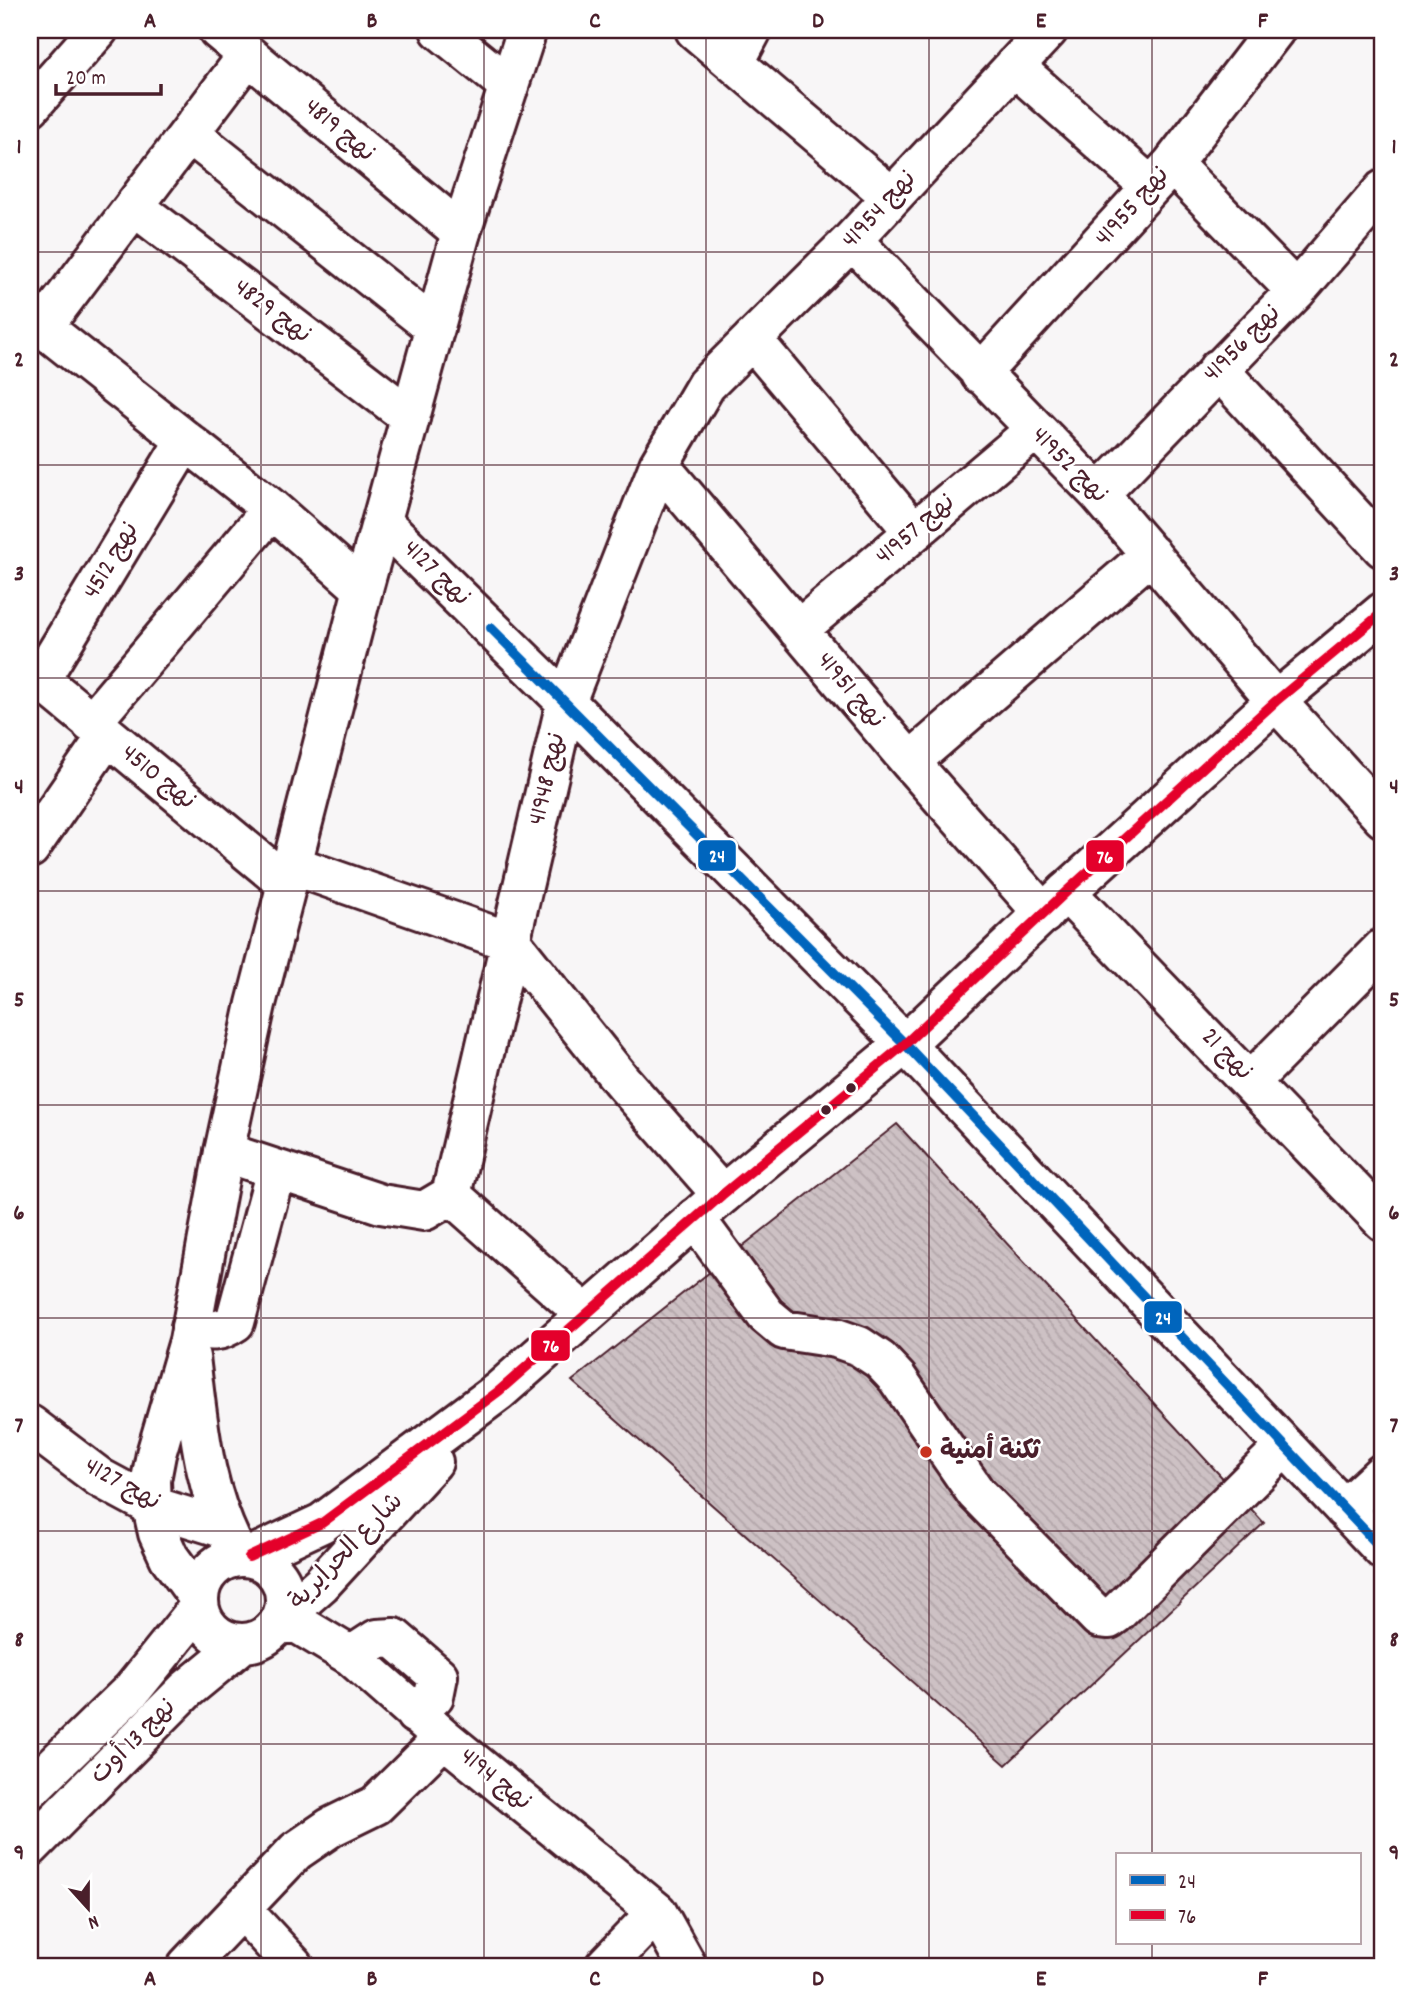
<svg xmlns="http://www.w3.org/2000/svg" width="1413" height="1996" font-family="Dekko,'Playpen Sans Arabic',sans-serif">
<style>
.building{fill:url(#building-back-hatch);stroke:#4a1f2b;stroke-width:2}
.lines{fill:none;stroke-linecap:round;stroke-linejoin:round}
.minor-casing{stroke:#4a1f2b;stroke-width:44}
.major-casing{stroke:#4a1f2b;stroke-width:44}
.minor{stroke:#fff;stroke-width:38}
.major{stroke:#fff;stroke-width:38}
.bus-1-casing{stroke:#fff;stroke-width:16}
.bus-2-casing{stroke:#fff;stroke-width:16}
.bus-1{stroke:#0065bd;stroke-width:10}
.bus-2{stroke:#e4002b;stroke-width:10}
.grid{fill:none;stroke:#4a1f2b;stroke-width:2;stroke-opacity:0.55}
.bus-dot{fill:#4a1f2b;stroke:#fff;stroke-width:2.5}
.poi-dot{fill:#c8321e;stroke:#fff;stroke-width:2.5}
.labels{text-anchor:middle;dominant-baseline:central;stroke-width:5;stroke-linejoin:round;paint-order:stroke}
.street-label{font-size:26px;fill:#4a1f2b;stroke:#fff}
.poi-label{font-size:26px;font-weight:bold;fill:#4a1f2b;stroke:#fff;text-anchor:start}
.line-badge{stroke:#fff;stroke-width:2.5}
.badge-label{font-size:19px;text-anchor:middle;font-weight:bold;fill:#fff}
.neatline{fill:none;stroke:#4a1f2b;stroke-width:2.5}
.grid-label{font-size:23px;text-anchor:middle;font-weight:bold;fill:#4a1f2b}
</style>
<defs>
<pattern id="building-back-hatch" width="6" height="6" patternUnits="userSpaceOnUse" patternTransform="scale(1.75)"><rect width="6" height="6" fill="#cdc1c4"/><path d="M-1 5l2 2M0 0l6 6M5-1l2 2" fill="none" stroke="#b2a5a9"/></pattern>
</defs>
<rect width="100%" height="100%" fill="#f8f6f7"/>
<filter id="ink" filterUnits="userSpaceOnUse"><feTurbulence type="fractalNoise" baseFrequency=".0143" numOctaves="2"/><feDisplacementMap in="SourceGraphic" scale="14" xChannelSelector="R" yChannelSelector="G"/><feConvolveMatrix kernelMatrix="1 2 1 2 8 2 1 2 1" color-interpolation-filters="sRGB"/></filter>
<g filter="url(#ink)">
<!-- building -->
<path class="building" d="M897 1124 1264 1523 1006 1765 572 1381Z"/>
<g class="lines">
<defs>
<path id="minor" d="M218 30 461 232
M440 30 509 86
M695 30 892 197
M735 62 752 30
M1014 66 1151 187
M30 107 98 30
M191 135 435 328
M1172 164 1296 291
M135 207 410 417
M852 240 1099 494 1276 701 1383 818
M30 317 272 509 363 589
M43 327 248 55
M752 339 914 532
M1218 369 1383 548
M980 374 1172 164 1275 30
M659 465 910 762 1044 914
M1099 494 1296 291 1383 190
M382 522 566 702 905 1044 1383 1550
M798 630 1034 431
M30 671 287 884
M40 680 185 441
M91 723 272 509
M910 762 1151 554
M30 848 107 736
M292 865 511 942 621 1080 722 1195
M1066 892 1383 1221
M1251 1081 1383 948
M224 1152 381 1204 424 1211 451 1195
M451 1195 566 702 659 465 706 385 852 240 1048 30
M451 1195 585 1314
M695 1218 766 1315 784 1330 836 1338 859 1346 880 1360 897 1378 976 1493 1099 1618 1109 1619 1116 1614 1285 1446
M191 1327C210 1332 219 1333 235 1322L276 1170
M30 1425 100 1478 152 1506 223 1528
M1344 1509 1383 1473
M278 1624H298L351 1656 444 1738 657 1912 687 1966
M351 1656 377 1639 394 1638 438 1676 434 1696 415 1714
M242 1910 294 1966
M187 1966 296 1851 331 1827 376 1805 444 1738
M605 1966 657 1912"/>
<path id="major" d="M190 1357C199 1431 203 1491 239 1557
M199 1600a43 43 0 1 1 86 0a43 43 0 1 1-86 0Z
M249 1557 322 1523 499 1391 722 1195 905 1044 1066 892 1276 701 1383 612
M198 1597 169 1557 158 1533 152 1506 151 1480 156 1454 189 1341 224 1152 256 1004 363 589 461 232 527 30
M280 1620 321 1584 433 1462
M30 1789 132 1690 199 1607
M30 1847 186 1690 243 1643"/>
</defs>
<!-- minor casing -->
<use href="#minor" class="minor-casing"/>
<!-- major casing -->
<use href="#major" class="major-casing"/>
<!-- minor -->
<use href="#minor" class="minor"/>
<!-- major -->
<use href="#major" class="major"/>
<defs>
<path id="bus-1" d="M491 628 905 1044 1383 1550"/>
<path id="bus-2" d="M249 1557 322 1523 499 1391 722 1195 905 1044 1066 892 1276 701 1383 612"/>
</defs>
<!-- bus-1 casing -->
<use href="#bus-1" class="bus-1-casing"/>
<!-- bus-2 casing -->
<use href="#bus-2" class="bus-2-casing"/>
<!-- bus-1 -->
<use href="#bus-1" class="bus-1"/>
<!-- bus-2 -->
<use href="#bus-2" class="bus-2"/>
</g>
</g>
<!-- grid -->
<path class="grid" d="M261 30V1966M484 30V1966M706 30V1966M929 30V1966M1152 30V1854M30 252H1383M30 465H1383M30 678H1383M30 891H1383M30 1105H1383M30 1318H1383M30 1531H1383M30 1744H1383M1152 1942V1966"/>
<!-- markers -->
<g class="bus-dot">
<circle cx="851" cy="1088" r="6"/>
<circle cx="826" cy="1110" r="6"/>
</g>
<circle class="poi-dot" cx="926" cy="1452" r="7"/>
<g class="labels">
<!-- street labels -->
<g class="street-label">
<text transform="translate(339 131) rotate(40)">نهج 4819</text>
<text transform="translate(1133 207) rotate(-48)">نهج 41955</text>
<text transform="translate(880 210) rotate(-47)">نهج 41954</text>
<text transform="translate(272 312) rotate(37)">نهج 4829</text>
<text transform="translate(1243 344) rotate(-45)">نهج 41956</text>
<text transform="translate(1069 466) rotate(45)">نهج 41952</text>
<text transform="translate(916 530) rotate(-40)">نهج 41957</text>
<text transform="translate(112 561) rotate(-59)">نهج 4512</text>
<text transform="translate(436 574) rotate(44)">نهج 4127</text>
<text transform="translate(850 691) rotate(50)">نهج 41951</text>
<text transform="translate(158 778) rotate(39)">نهج 4510</text>
<text transform="translate(548 779) rotate(-77)">نهج 41948</text>
<text transform="translate(1226 1055) rotate(46)">نهج 21</text>
<text transform="translate(122 1485) rotate(29)">نهج 4127</text>
<text transform="translate(347 1552) rotate(-46)">شارع الحرايرية</text>
<text transform="translate(134 1742) rotate(-45)">نهج 13 أوت</text>
<text transform="translate(495 1780) rotate(39)">نهج 4194</text>
</g>
<!-- poi labels -->
<g class="poi-label">
<text x="940" y="1452">ثكنة أمنية</text>
</g>
</g>
<g class="line-badge">
<rect x="697" y="839" width="40" height="33" rx="7" fill="#0065bd"/>
<rect x="1085" y="839" width="40" height="34" rx="7" fill="#e4002b"/>
<rect x="1143" y="1300" width="40" height="34" rx="7" fill="#0065bd"/>
<rect x="530" y="1329" width="41" height="33" rx="7" fill="#e4002b"/>
</g>
<g class="badge-label">
<text x="717" y="862">24</text>
<text x="1105" y="863">76</text>
<text x="1163" y="1324">24</text>
<text x="551" y="1352">76</text>
</g>
<!-- margin -->
<rect width="1413" height="1996" fill="none" stroke="#fff" stroke-width="77"/>
<!-- legend -->
<rect x="1116" y="1853" width="245" height="91" fill="#ffffff" stroke="#b7a5aa" stroke-width="2"/>
<rect x="1130" y="1875" width="35" height="10" fill="#0065bd" stroke="#b7a5aa" stroke-width="2"/>
<text x="1178" y="1888" font-size="21" fill="#4a1f2b">24</text>
<rect x="1130" y="1910" width="35" height="10" fill="#e4002b" stroke="#b7a5aa" stroke-width="2"/>
<text x="1178" y="1923" font-size="21" fill="#4a1f2b">76</text>
<!-- north arrow -->
<g transform="translate(88 1908) rotate(159)" stroke="#ffffff" stroke-width="5" paint-order="stroke">
<path d="M0-5L12 26L0 18L-12 26Z" fill="#4a1f2b"/>
<text y="-10" font-size="19" font-weight="bold" text-anchor="middle" fill="#4a1f2b">N</text>
</g>
<!-- scale -->
<path d="M56 84v10h105v-10" fill="none" stroke="#4a1f2b" stroke-width="3.5"/>
<text x="66" y="84" font-size="21" fill="#4a1f2b" stroke="#ffffff" stroke-width="5" paint-order="stroke">20 m</text>
<rect x="38" y="38" width="1336" height="1920" class="neatline"/>
<g class="grid-label">
<text x="150" y="27">A</text>
<text x="372" y="27">B</text>
<text x="595" y="27">C</text>
<text x="818" y="27">D</text>
<text x="1041" y="27">E</text>
<text x="1263" y="27">F</text>
<text x="19" y="153">1</text>
<text x="1394" y="153">1</text>
<text x="19" y="366">2</text>
<text x="1394" y="366">2</text>
<text x="19" y="580">3</text>
<text x="1394" y="580">3</text>
<text x="19" y="793">4</text>
<text x="1394" y="793">4</text>
<text x="19" y="1006">5</text>
<text x="1394" y="1006">5</text>
<text x="19" y="1219">6</text>
<text x="1394" y="1219">6</text>
<text x="19" y="1432">7</text>
<text x="1394" y="1432">7</text>
<text x="19" y="1646">8</text>
<text x="1394" y="1646">8</text>
<text x="19" y="1859">9</text>
<text x="1394" y="1859">9</text>
<text x="150" y="1985">A</text>
<text x="372" y="1985">B</text>
<text x="595" y="1985">C</text>
<text x="818" y="1985">D</text>
<text x="1041" y="1985">E</text>
<text x="1263" y="1985">F</text>
</g>
</svg>
